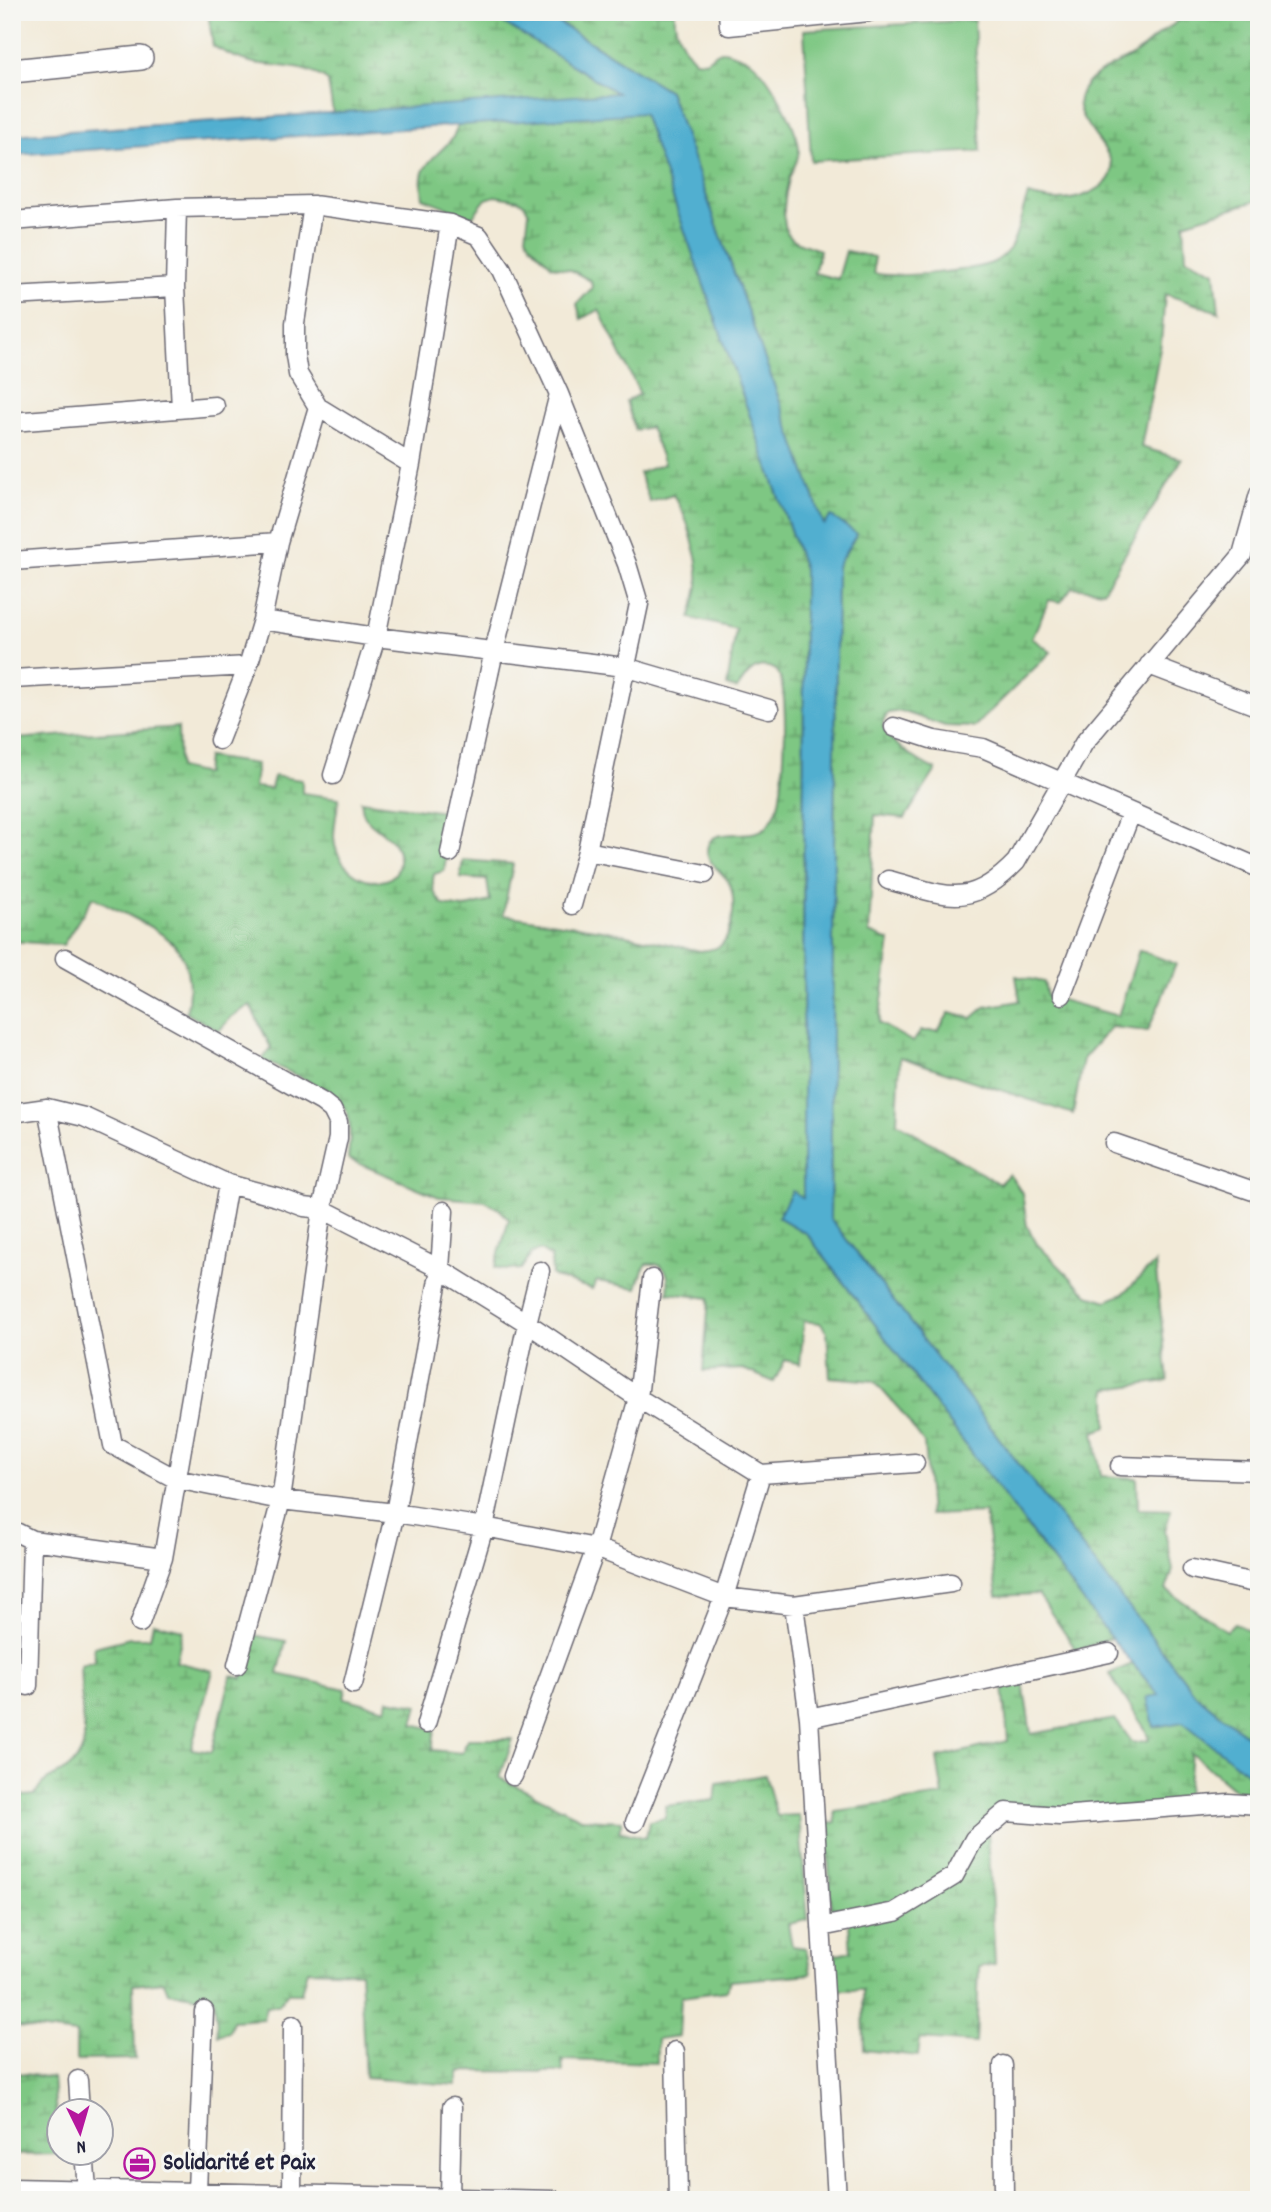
<svg xmlns="http://www.w3.org/2000/svg" width="1271" height="2212" font-family="Dekko,sans-serif">
<style>
.wetland{fill:url(#wetland-marsh);stroke:#50745f;stroke-width:2}
.park{fill:#7ec783;stroke:#50745f;stroke-width:2}
.water{fill:#51afd0;stroke:#3a6886;stroke-width:2}
.lines{fill:none;stroke-linecap:round;stroke-linejoin:round}
.minor-casing{stroke:#6b6872;stroke-width:21}
.tertiary-casing{stroke:#6b6872;stroke-width:26}
.minor{stroke:#fff;stroke-width:18}
.tertiary{stroke:#fff;stroke-width:23}
.labels{text-anchor:middle;dominant-baseline:central;stroke-width:6;stroke-linejoin:round;paint-order:stroke}
.poi-label{font-size:24px;font-weight:bold;fill:#22223b;stroke:#f6f6f2;text-anchor:start}
</style>
<defs>
<pattern id="wetland-marsh" width="20" height="14" patternUnits="userSpaceOnUse" patternTransform="scale(1.75)"><rect width="20" height="14" fill="#7ec783"/><path d="M1 5h8M5 5V1M11 12h8M15 12V8" fill="none" stroke="#67a16c"/></pattern>
</defs>
<rect width="100%" height="100%" fill="#f6f6f2"/>
<filter id="ink" filterUnits="userSpaceOnUse"><feTurbulence type="fractalNoise" baseFrequency=".0143" numOctaves="2"/><feDisplacementMap in="SourceGraphic" scale="14" xChannelSelector="R" yChannelSelector="G"/><feConvolveMatrix kernelMatrix="1 2 1 2 8 2 1 2 1" color-interpolation-filters="sRGB"/></filter>
<filter id="wash" filterUnits="userSpaceOnUse"><feTurbulence type="fractalNoise" baseFrequency=".00686" numOctaves="4" result="noise"/><feDisplacementMap in="SourceGraphic" scale="28" xChannelSelector="R" yChannelSelector="G"/><feGaussianBlur stdDeviation="1.57" result="paint"/><feColorMatrix in="noise" values="0 0 0 0 0 0 0 0 0 0 0 0 0 0 0 0 0 1.4 0 .05"/><feComposite in="paint" operator="in"/></filter>
<g filter="url(#wash)">
<rect width="100%" height="100%" fill="#f2ead8"/>
<!-- wetland -->
<path class="wetland" d="M208 12H486L619 94 333 113 328 81C306 65 280 67 254 63 239 60 226 53 213 46Z
M542 12H675C673 29 683 48 695 60L705 61C711 58 718 50 723 51 727 51 745 58 749 60 768 71 797 127 799 148 800 159 792 169 789 179 785 194 781 218 787 232 792 243 810 246 820 250L814 273 838 279 846 251 874 257V273C893 279 974 271 994 262 1000 259 1006 253 1010 248 1018 234 1022 211 1028 195 1049 201 1069 203 1090 193 1150 166 1067 128 1080 95 1089 72 1116 66 1135 54 1148 45 1158 33 1173 25L1178 20V12H1259V200L1184 223 1186 258 1215 272 1219 312 1165 294 1161 343 1141 447 1182 459 1103 591 1072 587 1061 602 1049 600 1032 638 1051 652 974 727 945 726 901 711 888 713C886 717 883 720 883 724 883 740 923 764 936 770L905 818 875 815 869 933 890 941 879 1023 913 1042 921 1031H938L949 1013 972 1018 985 1007 1020 1001 1016 976 1044 982 1047 996 1118 1016 1139 950 1176 964 1148 1031 1111 1027 1083 1059 1073 1114 900 1057 897 1122 999 1184 1009 1174 1022 1193 1027 1226 1037 1244 1088 1295 1107 1301 1123 1294 1155 1263 1168 1381 1107 1389V1427L1094 1432 1101 1476 1137 1478 1138 1509 1171 1510 1165 1531 1173 1570 1166 1590 1227 1631 1235 1623 1259 1637V1746L1196 1695 830 1218 837 566 857 534 824 526 669 91Z
M643 112 804 569 803 1199 778 1217 807 1234 1111 1638 1077 1651 1038 1594 997 1596 985 1513 930 1515 924 1443 899 1409 874 1381 830 1377 827 1332 820 1323 804 1321 800 1364 785 1360 774 1382 743 1369 703 1371 709 1298 668 1293C670 1276 667 1262 647 1264L643 1270 637 1288 597 1281 592 1289 552 1276 551 1257 540 1250 532 1253 521 1269 506 1270 495 1267 509 1219 499 1209 485 1201 439 1197 348 1159C349 1145 352 1129 348 1115 341 1090 285 1071 262 1060L271 1048 250 1005 231 1017 219 1031 186 1013C191 994 190 965 178 949 165 930 114 909 93 897L63 945 12 941V780L15 774V739L178 727 179 768 205 774 207 757 257 764 254 787 271 789 274 776 302 780V793L339 798C337 811 334 824 334 837 336 884 402 897 399 858 397 835 376 832 365 817 362 812 362 806 361 801L453 813 444 871 434 874C431 887 434 896 444 905L463 908 490 901 487 880 460 878 463 860 513 864 503 915 608 931 700 951C707 950 714 950 720 946 734 934 736 901 730 885 725 871 702 863 708 845 714 826 752 841 766 827 770 822 775 815 777 809 784 790 792 677 774 669 756 660 746 675 737 689L727 686 736 629 690 618C693 608 697 596 698 585 700 560 688 515 673 495L650 502 639 473 664 464 650 427 635 430 626 401 640 394 599 310 581 319 577 304 592 288 591 281 571 270 552 266 531 245 526 236 529 213 525 205 518 200 495 196 486 199 472 217 423 198C422 189 420 178 424 170 433 152 455 145 457 125Z
M153 1623 183 1630 176 1662 213 1671 191 1749 212 1752 231 1676 243 1678 253 1635 286 1641 278 1674 346 1689 344 1698 386 1709 388 1700 418 1705 413 1724 435 1729 432 1750 462 1753 468 1739H513L500 1778 583 1819 622 1821 619 1831 646 1838 649 1821 666 1818 665 1806 715 1800 717 1783 765 1775 777 1816 799 1815 808 1920 788 1924 792 1946 806 1948 811 1974 730 1981 726 1991 681 1997 679 2036 657 2039V2063L562 2060 563 2072 460 2071 456 2085 365 2078 360 1972 307 1970 301 1993H287L278 2005 266 2007 263 2019 233 2021 229 2032 218 2035 214 1999 168 1992 164 1982 133 1985 135 2059 76 2060V2034L12 2026V1793L25 1796 35 1795C43 1777 54 1778 68 1768 90 1751 84 1733 82 1709 81 1694 81 1679 80 1665L95 1661 94 1647 130 1638H150Z
M1132 1664 1183 1721 1259 1782V1810L1191 1753 1186 1804 987 1814 995 1964 979 1967 976 2043 920 2039 918 2056 864 2050 863 1990H836L833 1955 851 1951 848 1912 832 1915 826 1824 836 1822 835 1811 943 1796 937 1758 1008 1741 1003 1685 1023 1682 1031 1734 1115 1719 1133 1743 1149 1740 1145 1729 1109 1674Z
M12 2058 16 2059 17 2073 53 2078 59 2154 12 2155Z"/>
<!-- park -->
<path class="park" d="M974 20 981 151 811 161 804 30Z"/>
<!-- water -->
<path class="water" d="M486 12H541L669 91 824 525 831 516 857 534 837 566 830 1218 1196 1695 1259 1746V1782L1183 1722 1154 1727 1147 1697 1159 1695 1111 1638 807 1234 778 1217 792 1191 803 1198 804 569 643 113 12 155V135L617 93Z"/>
</g>
<g filter="url(#ink)">
<g class="lines">
<defs>
<path id="minor" d="M728 12 729 26 869 12
M313 205 295 323V355L298 374 318 407 411 464
M177 208 175 287 181 409
M12 221 177 208 313 205 450 224 479 236 502 270 559 394 627 564 639 604 587 851 572 905
M12 296 175 287
M12 422 215 406
M12 561 278 542
M262 620 376 637 625 667 769 709
M1149 665 1259 707
M12 679 248 666
M894 727 934 740 983 748 1259 868
M219 740 248 666 262 620 278 542 318 407
M333 775 376 637 411 464 450 224
M587 851 705 874
M450 853 494 651 559 394
M888 880C946 895 969 911 1016 862L1084 743 1242 555 1259 494
M65 958 322 1102 332 1110 338 1122V1138L322 1209 281 1500 237 1665
M1062 995 1131 813
M47 1108 113 1445 176 1479 281 1500 395 1513 484 1527 596 1548 724 1597 794 1605 951 1583
M12 1113 47 1108 84 1117 228 1184 277 1197 304 1207 322 1209 440 1269 527 1323 638 1398 761 1474 915 1463
M1114 1143 1259 1193
M1120 1466 1259 1471
M12 1530 32 1540 163 1558
M1192 1569 1259 1584
M794 1605 809 1718 837 2200
M140 1623 163 1558 228 1184
M353 1684 395 1513 440 1269 444 1211
M28 1686 32 1540
M809 1718 1109 1653
M426 1724 484 1527 527 1323 540 1271
M513 1776 596 1548 638 1398 652 1279
M635 1822 724 1597 761 1474
M821 1927 895 1912 954 1876 974 1839 1006 1812 1059 1816 1229 1803 1259 1805
M675 2051 678 2200
M1003 2065 1004 2200
M78 2080 80 2110
M84 2152 87 2189
M12 2188 554 2200
M197 2191 204 2011
M292 2194 293 2025
M450 2198 452 2107"/>
<path id="tertiary" d="M12 71 141 58"/>
</defs>
<!-- minor casing -->
<use href="#minor" class="minor-casing"/>
<!-- tertiary casing -->
<use href="#tertiary" class="tertiary-casing"/>
<!-- minor -->
<use href="#minor" class="minor"/>
<!-- tertiary -->
<use href="#tertiary" class="tertiary"/>
</g>
</g>
<!-- icons -->
<defs>
<symbol id="office-ring" viewBox="-11 -11 22 22"><circle r="9.5" fill="#f6f6f2" stroke="#b5179e" stroke-width="1.5"/><path d="M-6-3h4V-5.5h4V-3h4V5H-6ZM-1-4.5V-3h2v-1.5ZM-6 0V1H6V0Z" fill="#b5179e"/></symbol>
</defs>
<g fill-rule="evenodd">
<use href="#office-ring" x="122" y="2146" width="35" height="35"/>
</g>
<g class="labels">
<!-- poi labels -->
<g class="poi-label">
<text x="163" y="2164">Solidarité et Paix</text>
</g>
</g>
<!-- margin -->
<rect width="1271" height="2212" fill="none" stroke="#f6f6f2" stroke-width="42"/>
<!-- north arrow -->
<g transform="translate(80 2132) rotate(175)"><circle r="33" fill="#f6f6f2" stroke="#a1a1a9" stroke-width="2"/>
<path d="M0-5L12 26L0 18L-12 26Z" fill="#b5179e"/>
<text y="-10" font-size="19" font-weight="bold" text-anchor="middle" fill="#22223b">N</text>
</g>
</svg>
